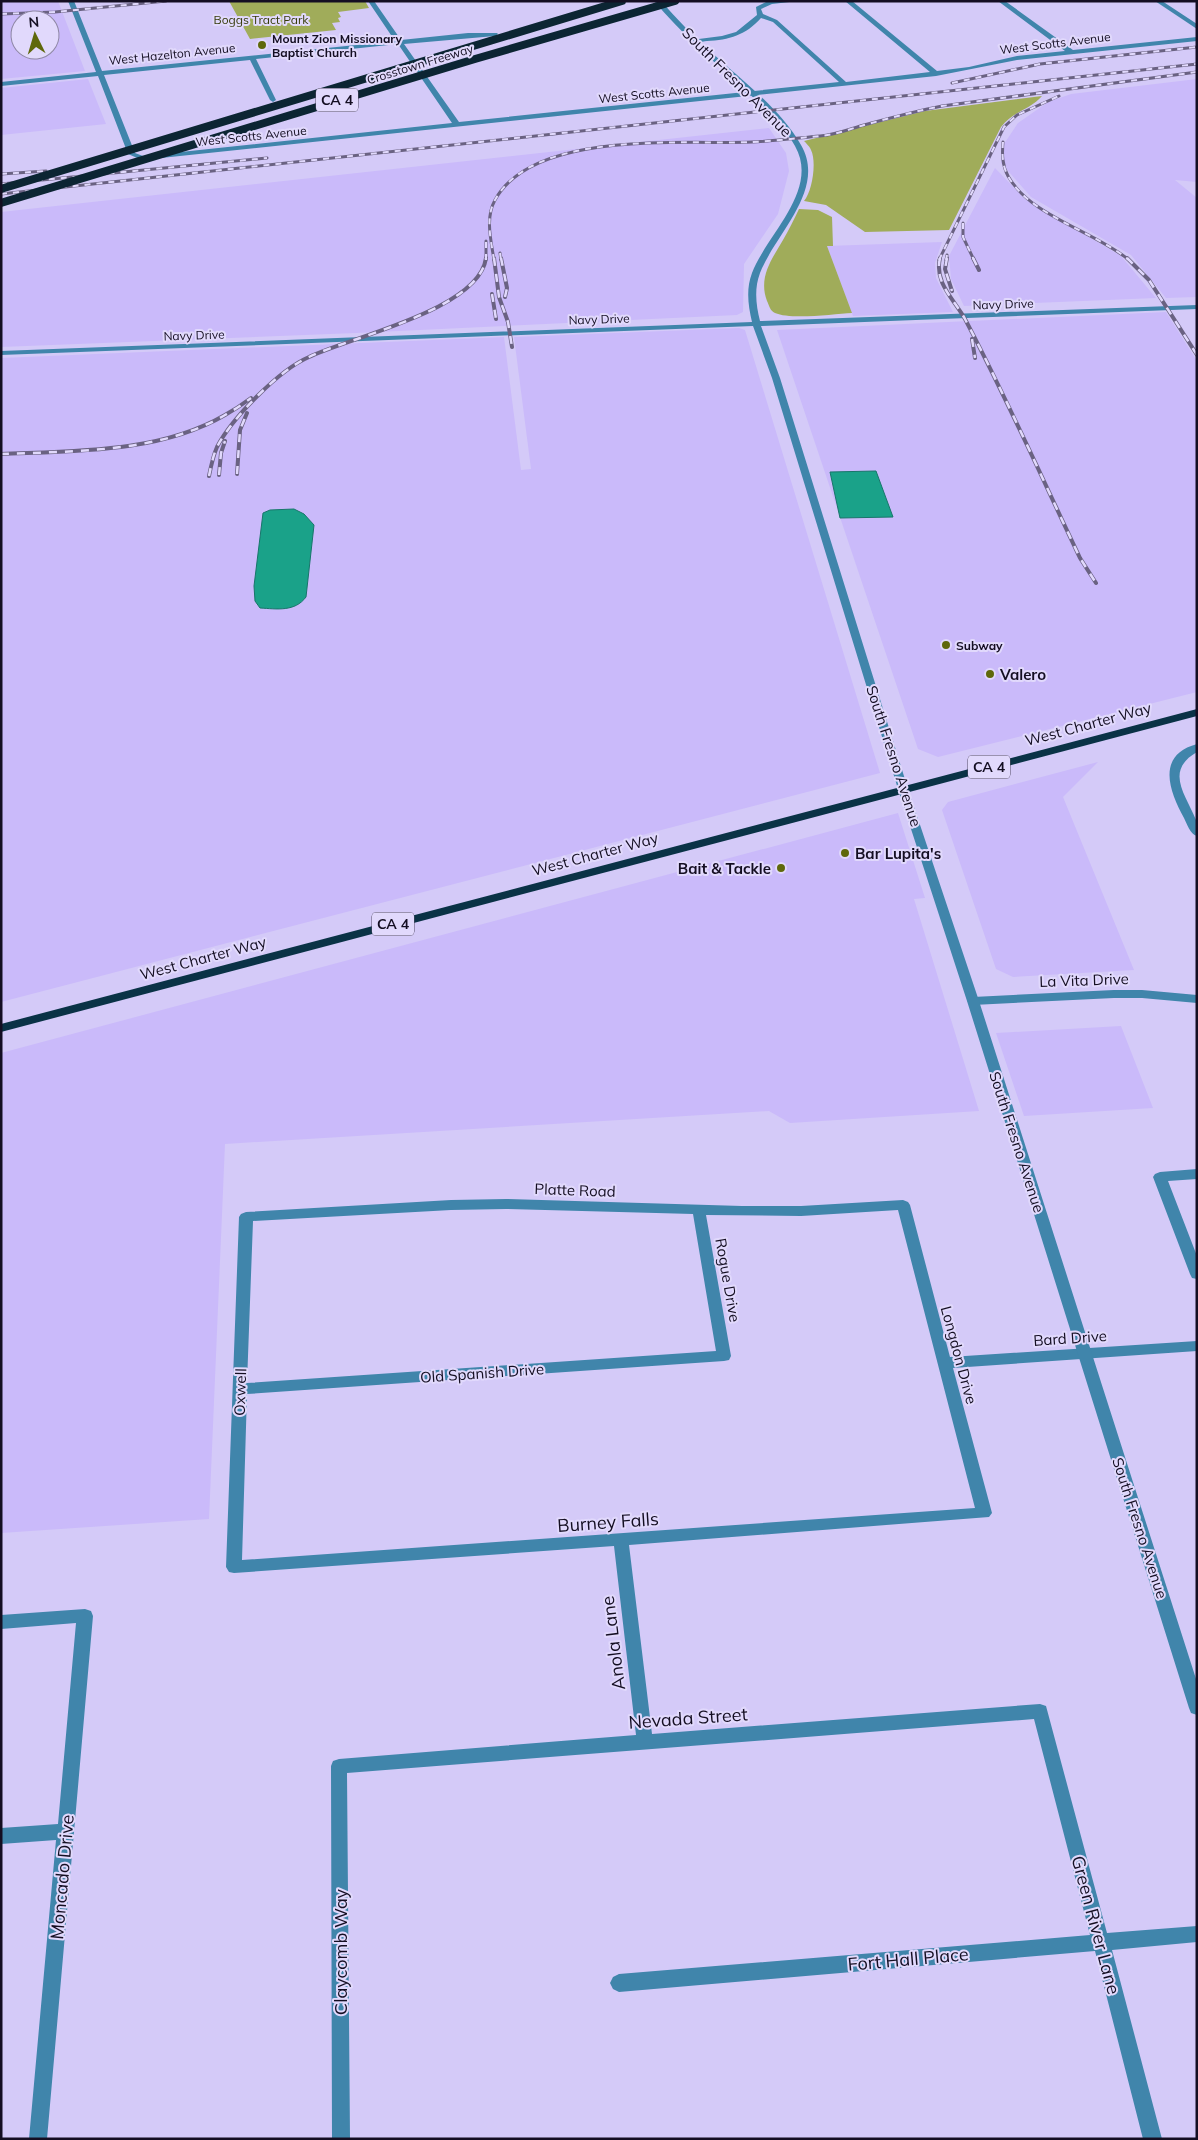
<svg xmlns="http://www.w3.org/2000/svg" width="1198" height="2140" font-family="Mulish,sans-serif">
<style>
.built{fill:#cabafa;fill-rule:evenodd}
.green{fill:#a0ac5a}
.water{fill:#1aa289;stroke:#18766a}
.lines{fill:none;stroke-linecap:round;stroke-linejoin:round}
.minor{fill:#4085ab;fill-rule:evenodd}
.tertiary{fill:#4085ab;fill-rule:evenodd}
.trunk{fill:#0a3246;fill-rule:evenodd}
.rail-far1-casing{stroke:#6a6282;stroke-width:3}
.rail-casing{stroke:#6a6282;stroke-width:4}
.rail-far1{stroke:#e1d9fc;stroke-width:2;stroke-dasharray:6;stroke-linecap:butt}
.rail{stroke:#e1d9fc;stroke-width:2.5;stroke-dasharray:8;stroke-linecap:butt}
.motorway-bridge{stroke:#0c2533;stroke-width:8}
.poi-dot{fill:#5f680b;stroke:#e1d9fc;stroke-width:2}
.labels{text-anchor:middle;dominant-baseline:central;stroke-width:4;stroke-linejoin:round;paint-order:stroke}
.far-park-label{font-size:12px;fill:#363b0a;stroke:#e1d9fc}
.far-poi-label{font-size:12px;font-weight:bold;fill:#140e22;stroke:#e1d9fc;text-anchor:start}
.far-street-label{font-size:12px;fill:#140e22;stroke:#e1d9fc}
.shield{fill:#e1d9fc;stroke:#524b63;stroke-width:1}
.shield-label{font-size:14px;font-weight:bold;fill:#140e22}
.street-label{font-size:15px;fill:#140e22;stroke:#e1d9fc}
.poi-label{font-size:15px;font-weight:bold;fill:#140e22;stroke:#e1d9fc;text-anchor:start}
.near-street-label{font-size:18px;fill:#140e22;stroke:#e1d9fc}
</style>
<rect width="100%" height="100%" fill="#d4caf8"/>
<!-- built -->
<path class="built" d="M1 1H58L85 71 1 79ZM20 20H50V50H20Z
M88 79 106 124 1 135V88Z
M1197 79V182L1175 180 1197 198V297L1166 298 1131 255 1031 197 1001 163 1004 144 1018 123 1048 102 1071 94Z
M769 128 786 153 789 171 778 214 744 264 743 312 737 315 356 333 1 347V212Z
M995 168 1025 199 1121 256 1156 298 964 306 951 279 949 256Z
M942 242 935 263 936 278 953 312 853 316 827 246Z
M1166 312 1197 361V692L938 757 918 749 777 330Z
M739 328 745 330 880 773 1 1002V358L504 337 521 470 531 469 514 337Z
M1098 762 1063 797 1134 970 1013 977 996 969 942 810 948 802Z
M898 813 925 898 914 899 979 1111 790 1123 769 1111 225 1144 209 1519 1 1533V1053Z
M1121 1026 1153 1108 1024 1116 996 1033Z"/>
<!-- green -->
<path class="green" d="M229 1H365L369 8 338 12 341 17 338 18 340 22 332 23 336 30 250 39Z
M1042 96C1030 110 1013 111 1001 127L949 230 865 232 826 205 804 201C812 192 817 162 811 150 810 147 806 143 804 141L925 111Z
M799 209 818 210 832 217 833 246H827L852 313C834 314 791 320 775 313 770 311 769 305 767 301 758 277 772 259 783 240 789 230 794 219 799 209Z"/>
<!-- water -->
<path class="water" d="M876 471 893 517 840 518 830 472Z
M294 509 304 514 314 525 306 597C295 612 277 609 260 608L255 601 254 586 263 513 270 510Z"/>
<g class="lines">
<!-- minor -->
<path class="minor" d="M68 1H74L102 71 395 41 368 1H374L401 40 468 33H497L498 34 495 36 404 44 459 122 839 82 773 22 761 18C746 35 729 40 707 41 701 42 696 43 691 40L722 36 736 32 757 15 756 7 768 1H798L772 4 761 9 763 14 777 20 846 82 930 72 845 1H852L937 71 969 67 1017 56 1065 51 998 1H1005L1073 50 1197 37V41L1017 60 936 76 142 160 128 154 98 76 1 86V82L96 72ZM398 44 452 123 143 156 135 153 104 75 250 60 270 100 273 102 276 100 256 59Z
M1155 1H1162L1197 24V29Z
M1197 744V752C1164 771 1186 795 1196 820 1198 825 1197 831 1197 836 1190 834 1187 824 1184 818 1169 791 1156 755 1197 744Z
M1114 990H1142L1197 995V1003L1142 998H1114L973 1005 967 1001 973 997Z
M1197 1169V1179L1168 1181 1197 1256V1279L1192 1278 1190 1274 1153 1177 1155 1174 1160 1172Z
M506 1199 742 1206H801L903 1200 908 1202 910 1205 950 1357 1197 1341V1351L953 1368 992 1513 989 1517 629 1545 652 1734 1040 1704 1046 1706 1107 1933 1197 1926V1942L1112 1950 1162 2139H1143L1095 1951 619 1992 613 1989 610 1983 613 1977 619 1974 1090 1935 1034 1719 347 1773 350 2139H332L331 1766 333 1761 339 1759 636 1735 614 1546 234 1573 229 1572 226 1567 239 1217 241 1214 246 1212 451 1200ZM506 1209 693 1214 716 1351 247 1383 253 1221 451 1210ZM898 1210 975 1508 242 1560 247 1394 724 1361 729 1360 731 1356 706 1215 801 1216Z
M85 1609 91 1611 93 1616 47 2139H29L56 1840 1 1844V1828L58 1824 76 1623 1 1629V1615Z"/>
<!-- tertiary -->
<path class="tertiary" d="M654 1H661C676 18 692 35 709 50 740 79 780 108 801 145 827 190 775 234 760 273 754 289 756 305 760 321L1197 305V309L761 326 780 378 908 789 979 1001 1197 1682V1715L1191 1713 1189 1708 967 1001 898 789 772 378 753 326 1 355V351L752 322C748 305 746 289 752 273 767 234 820 190 795 146 783 124 762 106 744 89 713 61 681 33 654 1Z"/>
<!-- trunk -->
<path class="trunk" d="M1197 709V716L1 1032V1024Z"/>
<defs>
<path id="rail-far1" d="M1 14 55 12 166 1
M952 83 1040 64 1197 47
M1003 142C1002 154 1002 165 1008 176 1030 216 1094 231 1129 260
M1 174 46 171
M1 184 267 158
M1 194 1197 64
M963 223V237L974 260
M500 253 501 260
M486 260V241
M494 260C491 240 485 218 495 200 534 129 684 145 752 142 775 141 798 138 820 136 835 135 850 129 864 125 890 118 916 111 942 106L1197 72
M939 260 1004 127 1017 115 1059 96
M946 260 947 255"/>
<path id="rail" d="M494 258 499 297 508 322 512 347
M501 258 507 288 505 297
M940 258C934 283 954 299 965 319 1006 397 1042 478 1080 558L1096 583
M947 258 945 269 952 291
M973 258 979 270
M1127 258 1149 280 1197 355
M492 294 496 319
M972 339 975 358
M1 454C75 451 160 453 225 415 234 410 243 404 251 398
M237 474 240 430 247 413
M219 475 221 453 225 441
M209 476C211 466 213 456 217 447 232 418 279 370 309 357 350 337 479 310 486 258"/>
</defs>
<!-- rail-far1 casing -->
<use href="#rail-far1" class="rail-far1-casing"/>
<!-- rail casing -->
<use href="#rail" class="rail-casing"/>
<!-- rail-far1 -->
<use href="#rail-far1" class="rail-far1"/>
<!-- rail -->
<use href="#rail" class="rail"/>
<!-- motorway-bridge -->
<path class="motorway-bridge" d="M1 189 622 1
M1 203 475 59 675 1"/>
</g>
<!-- markers -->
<g class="poi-dot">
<circle cx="262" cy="45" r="5"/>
<circle cx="946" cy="645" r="5"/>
<circle cx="990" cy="674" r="5"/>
<circle cx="845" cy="853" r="5"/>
<circle cx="781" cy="868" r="5"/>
</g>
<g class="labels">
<!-- far-park labels -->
<g class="far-park-label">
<text x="261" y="19">Boggs Tract Park</text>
</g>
<!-- far-poi labels -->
<g class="far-poi-label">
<text x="272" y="38">Mount Zion Missionary<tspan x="272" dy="14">Baptist Church</tspan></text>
<text x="956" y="645">Subway</text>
</g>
<!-- far-street labels -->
<g class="far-street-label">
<text transform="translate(1055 43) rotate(-7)">West Scotts Avenue</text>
<text transform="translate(172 54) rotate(-6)">West Hazelton Avenue</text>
<text transform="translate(420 64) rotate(-17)">Crosstown Freeway</text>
<text transform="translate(654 93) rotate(-6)">West Scotts Avenue</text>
<text transform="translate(251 136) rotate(-6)">West Scotts Avenue</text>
<text transform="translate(1003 304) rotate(-2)">Navy Drive</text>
<text transform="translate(599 319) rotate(-2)">Navy Drive</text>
<text transform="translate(194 335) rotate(-2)">Navy Drive</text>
</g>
<!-- shield labels -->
<g class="shield">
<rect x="316" y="88.5" width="42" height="23" rx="4"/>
<rect x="968" y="755.5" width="42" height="23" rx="4"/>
<rect x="372" y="912.5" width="42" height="23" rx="4"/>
</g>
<g class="shield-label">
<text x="337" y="100">CA 4</text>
<text x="989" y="767">CA 4</text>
<text x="393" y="924">CA 4</text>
</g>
<!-- street labels -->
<g class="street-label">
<text transform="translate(737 82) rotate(45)">South Fresno Avenue</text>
<text transform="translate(1088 724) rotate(-15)">West Charter Way</text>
<text transform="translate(894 756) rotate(72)">South Fresno Avenue</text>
<text transform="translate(595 854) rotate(-15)">West Charter Way</text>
<text transform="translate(203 958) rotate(-15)">West Charter Way</text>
<text transform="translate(1084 980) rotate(-2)">La Vita Drive</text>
<text transform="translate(1017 1142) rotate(72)">South Fresno Avenue</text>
<text transform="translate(575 1190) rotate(2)">Platte Road</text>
<text transform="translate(728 1280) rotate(80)">Rogue Drive</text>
<text transform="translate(1070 1338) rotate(-4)">Bard Drive</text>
<text transform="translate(959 1355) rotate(75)">Longdon Drive</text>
<text transform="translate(482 1373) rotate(-4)">Old Spanish Drive</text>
<text transform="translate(240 1392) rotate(-88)">Oxwell</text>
<text transform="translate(1140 1528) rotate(72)">South Fresno Avenue</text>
</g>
<!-- poi labels -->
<g class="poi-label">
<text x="1000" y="674">Valero</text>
<text x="855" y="853">Bar Lupita's</text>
<text x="771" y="868" text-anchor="end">Bait &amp; Tackle</text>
</g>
<!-- near-street labels -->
<g class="near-street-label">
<text transform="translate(608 1522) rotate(-4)">Burney Falls</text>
<text transform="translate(613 1643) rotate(-97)">Anola Lane</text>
<text transform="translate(688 1718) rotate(-4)">Nevada Street</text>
<text transform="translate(62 1877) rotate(-85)">Moncado Drive</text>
<text transform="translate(1096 1925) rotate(75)">Green River Lane</text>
<text transform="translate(340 1952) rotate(-90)">Claycomb Way</text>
<text transform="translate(908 1959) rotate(-5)">Fort Hall Place</text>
</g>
</g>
<!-- border -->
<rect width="1198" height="2140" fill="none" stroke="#140e22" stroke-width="5"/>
<!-- north arrow -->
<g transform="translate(35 35) rotate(355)"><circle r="24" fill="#e1d9fc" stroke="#8f88a5"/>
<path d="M0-4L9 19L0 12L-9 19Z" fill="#5f680b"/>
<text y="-8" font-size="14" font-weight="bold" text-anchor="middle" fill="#140e22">N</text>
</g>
</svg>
